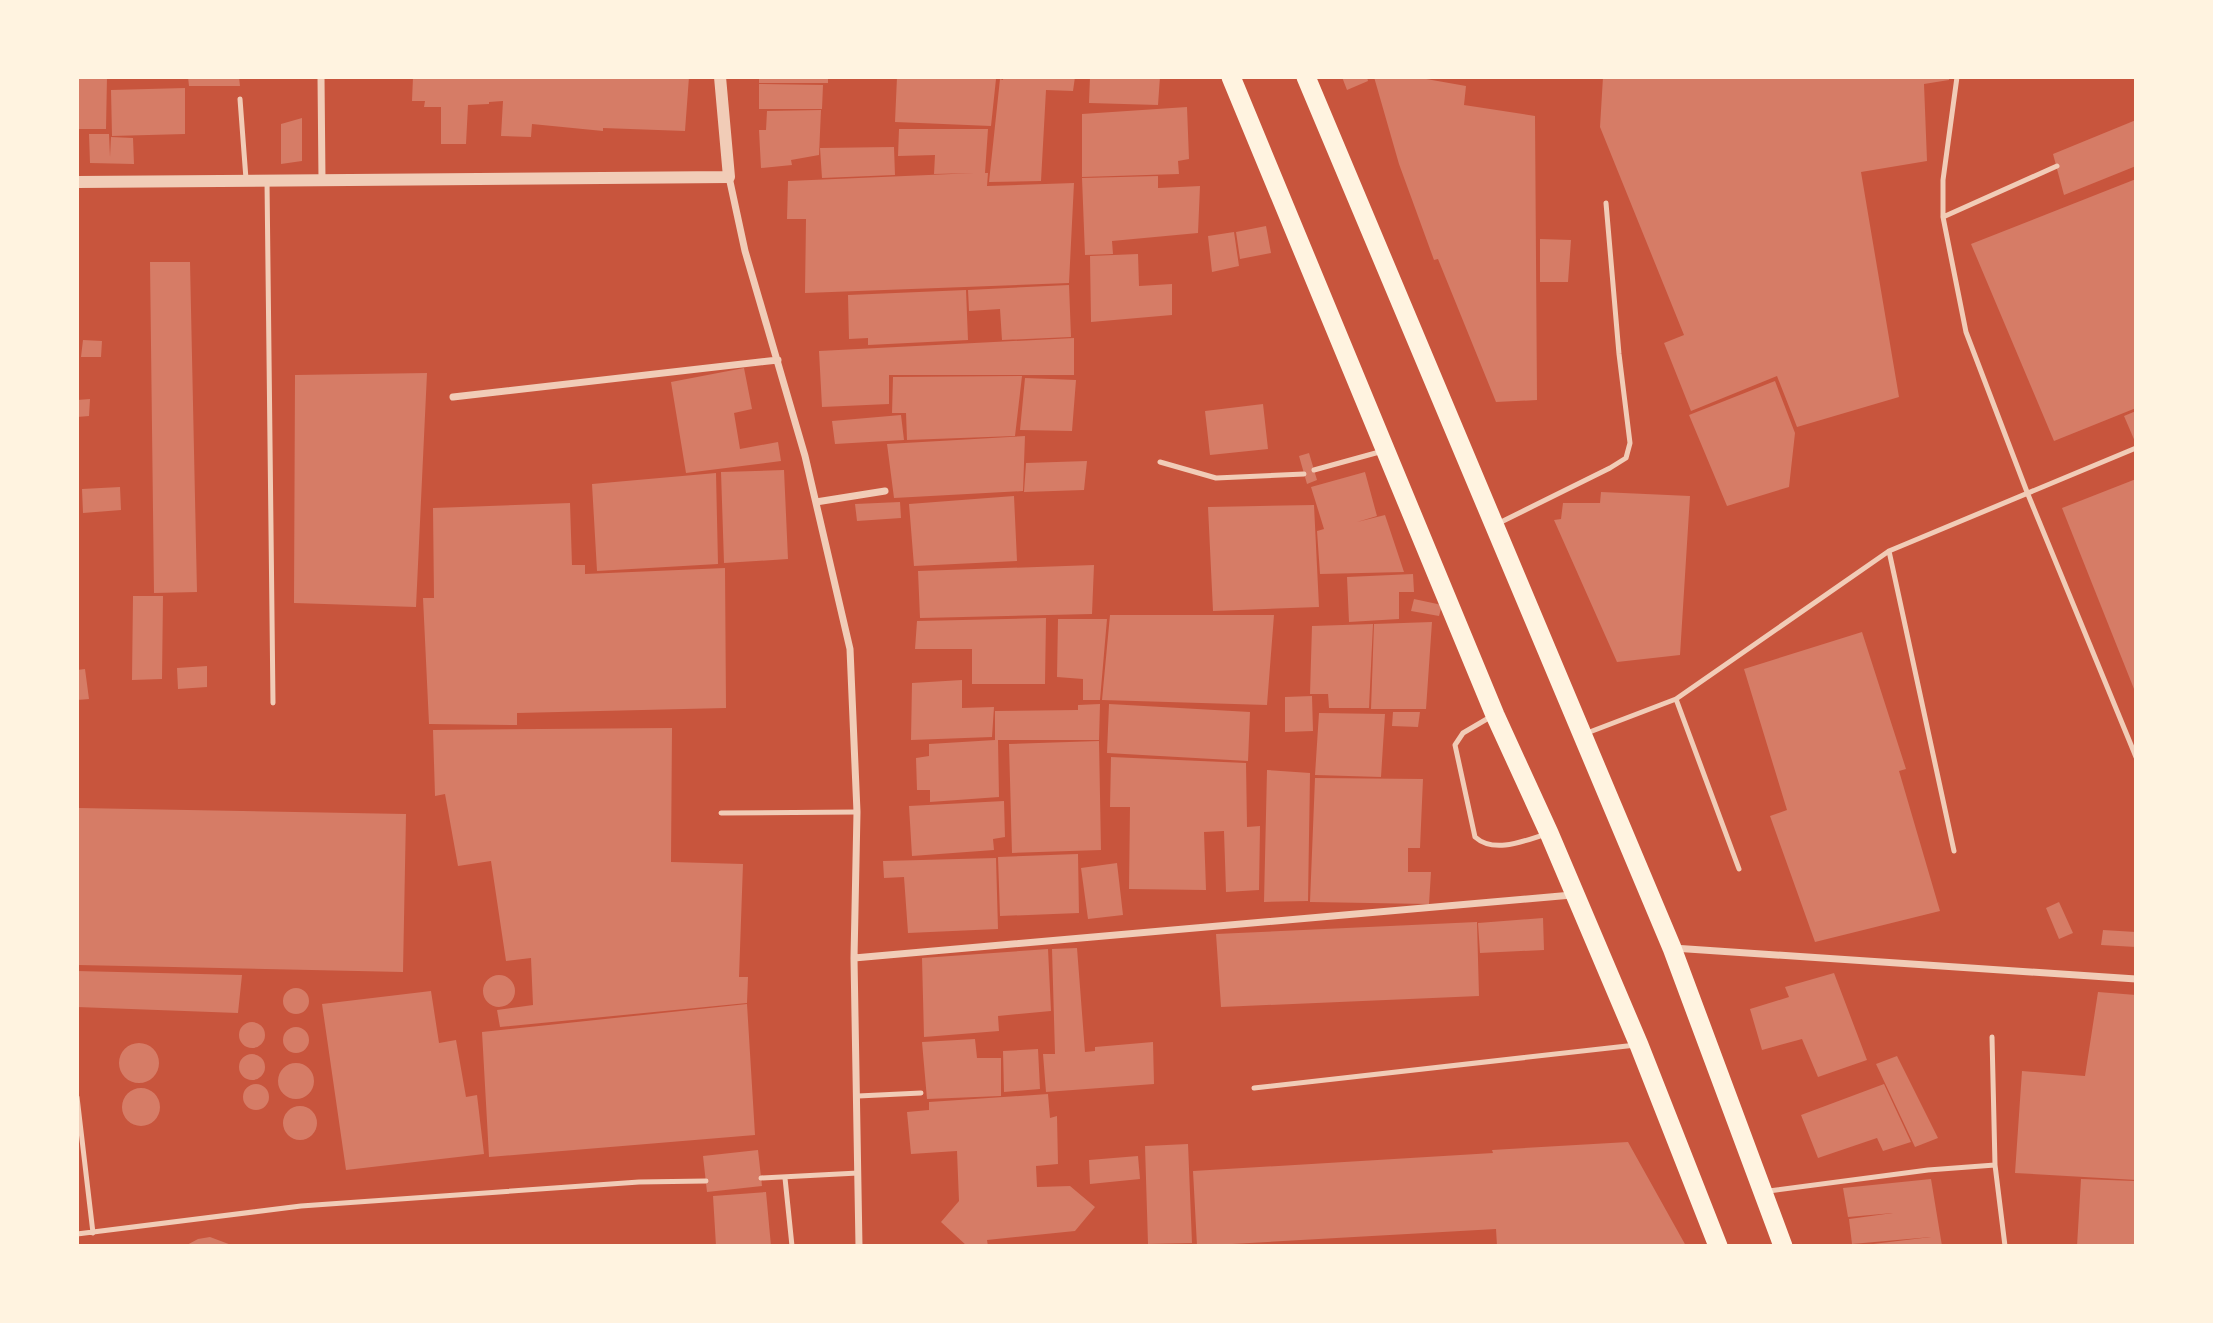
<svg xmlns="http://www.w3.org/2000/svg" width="2213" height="1323" font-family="'Alegreya Sans',sans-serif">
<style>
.building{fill:#d67c66}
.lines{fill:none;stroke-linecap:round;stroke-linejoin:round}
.service{stroke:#f1ccb7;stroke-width:5}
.minor{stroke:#f1ccb7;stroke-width:7}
.tertiary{stroke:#f1ccb7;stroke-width:12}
.trunk{stroke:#fff3e0;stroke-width:19}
</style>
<rect width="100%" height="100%" fill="#c8553d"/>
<!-- building -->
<path class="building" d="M77 77H107L106 129H77Z
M188 77H239L240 86H189Z
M413 77H689L685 131 603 128V131L532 124 531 137 501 136 503 101 489 102V104L468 105 466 144H441V107H424L425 101H412Z
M759 77H828V83H759Z
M897 77 996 79 991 126 895 122Z
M1003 77H1075L1073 91 1046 90 1041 181 989 182 1000 79 1003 80Z
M1090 77H1160L1158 105 1089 103Z
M1342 77H1367L1368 81 1347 90Z
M1374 77H1415L1466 86 1464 105 1535 116 1537 400 1496 402 1438 259 1434 260 1399 164Z
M1603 77H1949V80L1924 84 1927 161 1861 172 1899 397 1797 427 1777 376 1691 411 1664 343 1684 335 1600 127Z
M759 84 823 85 822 109H759Z
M185 88V134L112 136 111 90Z
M1187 107 1189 159 1178 161 1179 174 1082 177V114Z
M821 110 819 155 791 160 792 165 761 168 759 130H766L767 111Z
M302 118V161L281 164V124Z
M2136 120V166L2064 195 2053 154Z
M899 129H988L985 173H988L987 186 1074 183 1069 283 805 293 806 219H787L788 181 975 173 934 174 935 155 898 156Z
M89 134H109L110 157 111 137 133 138 134 164 90 163Z
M894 147 895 175 822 178 820 148Z
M1158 176V188L1200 186 1198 233 1112 241 1113 254 1085 255 1082 178Z
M2136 179V408L2054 441 1971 244Z
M1266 226 1271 253 1240 259 1236 232Z
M1234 232 1239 266 1212 272 1208 236Z
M1540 239 1571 240 1568 282H1540Z
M1138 254 1139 286 1172 284V315L1091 322 1090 256Z
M150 262H190L197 592 154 593Z
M1069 285 1071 337 1002 340 1000 309 969 311 968 290Z
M966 290 968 340 868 345V338L849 339 848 295Z
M1074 338V375H889V404L822 407 819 351Z
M83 340 102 341 101 357H81Z
M744 368 752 409 734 413 740 449 778 442 781 461 686 473 671 382Z
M427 373 416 607 294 603 295 375Z
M1022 376 1015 436 907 440 906 413H892L893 377Z
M1025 378 1076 380 1072 431 1020 430Z
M1775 381 1795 433 1789 487 1727 506 1689 415Z
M90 399 89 416 77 417V400Z
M1263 404 1268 449 1210 455 1205 411Z
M2136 411V444L2124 416Z
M901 415 904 440 835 444 832 421Z
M1025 436 1023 491 894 498 887 444Z
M1309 453 1317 480 1307 484 1299 456Z
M1087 461 1084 490 1024 492 1026 463Z
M784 470 788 559 724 563 721 472Z
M1365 472 1377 516 1357 522 1385 515 1404 572 1320 574 1317 531 1324 529 1311 487Z
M716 473 718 564 597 571 592 484Z
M2136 479V694L2062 508Z
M120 487 121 510 83 513 82 489Z
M1601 492 1690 496 1680 655 1617 662 1554 520 1561 519 1563 503H1600Z
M1014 496 1017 561 914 566 909 504Z
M900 502 901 518 857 521 855 504Z
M570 503 572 565H585V574L725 568 726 708 517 713V725L429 724 423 598H434L433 508Z
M1314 505 1319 607 1213 611 1208 507Z
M1094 565 1092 614 920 618 918 571Z
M1413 574 1414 592H1399V619L1349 622 1347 577Z
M133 596H163L162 679 132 680Z
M1414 599 1442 605 1439 616 1411 611Z
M1110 615H1274L1267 705 1102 700Z
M1046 618 1045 684H972V649H915L917 621Z
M1058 619H1107L1100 700H1083V679L1057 677Z
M1432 622 1426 709H1371L1374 624Z
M1373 624 1369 708H1329L1328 694H1310L1312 626Z
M1862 632 1906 769 1899 771 1940 911 1815 942 1770 816 1787 810 1744 669Z
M207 666V687L178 689 177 668Z
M85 669 89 699 77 700V670Z
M962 680V708L994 707 992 737 911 740 912 683Z
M1312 696 1313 731 1285 732V697Z
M1100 704 1099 740H998L999 797 930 802V790H917L916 758 929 756V744L995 740V711L1078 710V705Z
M1109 704 1250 712 1248 761 1107 753Z
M1393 712H1420L1418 727 1392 726Z
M1319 713 1385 714 1381 777 1315 775Z
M672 728 671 862 743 864 739 977H748L747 1003 500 1027 497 1010 533 1005 531 958 506 961 491 861 458 866 445 794 435 796 433 730Z
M1099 741 1101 850 1012 853 1009 744Z
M1111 757 1246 763 1247 827 1260 826 1259 890 1226 892 1224 831 1204 832 1206 890 1129 889 1130 807H1110Z
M1267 770 1310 773 1308 901 1264 902Z
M1315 778 1423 779 1420 848H1408V872H1431L1429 904 1310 902Z
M1004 801 1005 837 993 839 994 850 912 856 909 806Z
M79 808 406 814 403 972 78 965Z
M1078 854 1079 913 1000 916 998 857Z
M996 858 998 929 908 933 904 877 884 878 883 861Z
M1117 863 1123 915 1088 919 1081 868Z
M2059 902 2073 933 2059 939 2046 908Z
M1543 918 1544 950 1480 953 1478 923Z
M1477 922 1479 996 1221 1007 1216 934Z
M2103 930 2136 932V947L2101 945Z
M1077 948 1085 1052 1095 1051V1047L1153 1042 1154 1084 1046 1092 1043 1054H1055L1052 949Z
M1048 949 1051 1011 998 1016 999 1031 924 1037 922 958Z
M77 971 242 975 238 1013 77 1007Z
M1834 973 1867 1060 1818 1077 1802 1039 1762 1050 1750 1009 1789 997 1785 987Z
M483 991a16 16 0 1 1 32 0a16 16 0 1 1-32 0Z
M283 1001a13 13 0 1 1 26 0a13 13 0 1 1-26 0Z
M431 991 439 1043 456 1040 466 1097 477 1095 484 1154 346 1170 322 1004Z
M2098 992 2136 995V1180L2015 1173 2022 1071 2085 1076Z
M747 1004 755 1135 489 1157 482 1032Z
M239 1035a13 13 0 1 1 26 0a13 13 0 1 1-26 0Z
M283 1040a13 13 0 1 1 26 0a13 13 0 1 1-26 0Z
M975 1039 977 1058H1001V1096L927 1099 922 1042Z
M119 1063a20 20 0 1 1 40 0a20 20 0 1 1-40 0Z
M1038 1049 1040 1089 1004 1092 1003 1051Z
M239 1067a13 13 0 1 1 26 0a13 13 0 1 1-26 0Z
M1897 1056 1938 1138 1915 1147 1876 1064Z
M278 1081a18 18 0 1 1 36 0a18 18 0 1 1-36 0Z
M1884 1084 1911 1142 1883 1151 1877 1138 1818 1158 1801 1115Z
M243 1097a13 13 0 1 1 26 0a13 13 0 1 1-26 0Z
M122 1107a19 19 0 1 1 38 0a19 19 0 1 1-38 0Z
M1048 1094 1050 1118 1057 1116 1058 1164 1036 1166 1037 1187 1070 1186 1095 1207 1075 1231 987 1240 988 1246H967L941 1222 959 1201 957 1151 911 1154 907 1112 929 1110V1102Z
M283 1123a17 17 0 1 1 34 0a17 17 0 1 1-34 0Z
M1628 1142 1686 1246H1497L1496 1229 1197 1246 1193 1171 1493 1153 1492 1150Z
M1188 1144 1192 1243 1148 1244 1145 1146Z
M758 1150 762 1186 707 1192 703 1156Z
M1138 1156 1140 1179 1090 1184 1089 1160Z
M1931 1179 1942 1246H1873V1244L1931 1237 1852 1244 1849 1219 1893 1213 1848 1217 1843 1188Z
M2081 1179 2136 1181V1246H2077Z
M766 1192 771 1246H716L713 1196Z
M210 1237 234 1246H185L198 1239Z"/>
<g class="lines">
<!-- service -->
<path class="service" d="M1957 77 1943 180V217L1966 332 2027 492 2136 757
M240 99 246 179
M267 181 273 703
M1943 217 2057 166
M1160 462 1216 478 1304 474
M1314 470 1383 451
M1499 523 1610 468 1626 458 1630 443 1619 354 1606 203
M1889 551 1954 851
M1676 699 1739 869
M1492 716 1463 733 1455 745 1475 837C1494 854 1524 841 1546 834
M1587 733 1676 699 1889 551 2136 448
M721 813 857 812
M1992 1037 1995 1165 2005 1246
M1254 1088 1636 1045
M858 1096 921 1093
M77 1097 93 1233
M761 1178 858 1173
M785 1178 792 1246
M1769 1191 1928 1170 1995 1165
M77 1234 301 1206 639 1182 706 1181"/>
<!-- minor -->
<path class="minor" d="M321 77 322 180
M729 177 745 251 805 456 850 649 857 812 854 958 859 1246
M453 397 778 360
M816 502 885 491
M1673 948 2136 979
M854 958 1572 895"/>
<!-- tertiary -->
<path class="tertiary" d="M77 182 729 177 720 77"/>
<!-- trunk -->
<path class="trunk" d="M1231 77 1495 715 1549 833 1639 1045 1718 1246
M1306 77 1672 948 1783 1246"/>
</g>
<!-- border -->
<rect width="2213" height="1323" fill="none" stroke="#fff3e0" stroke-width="158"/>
</svg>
